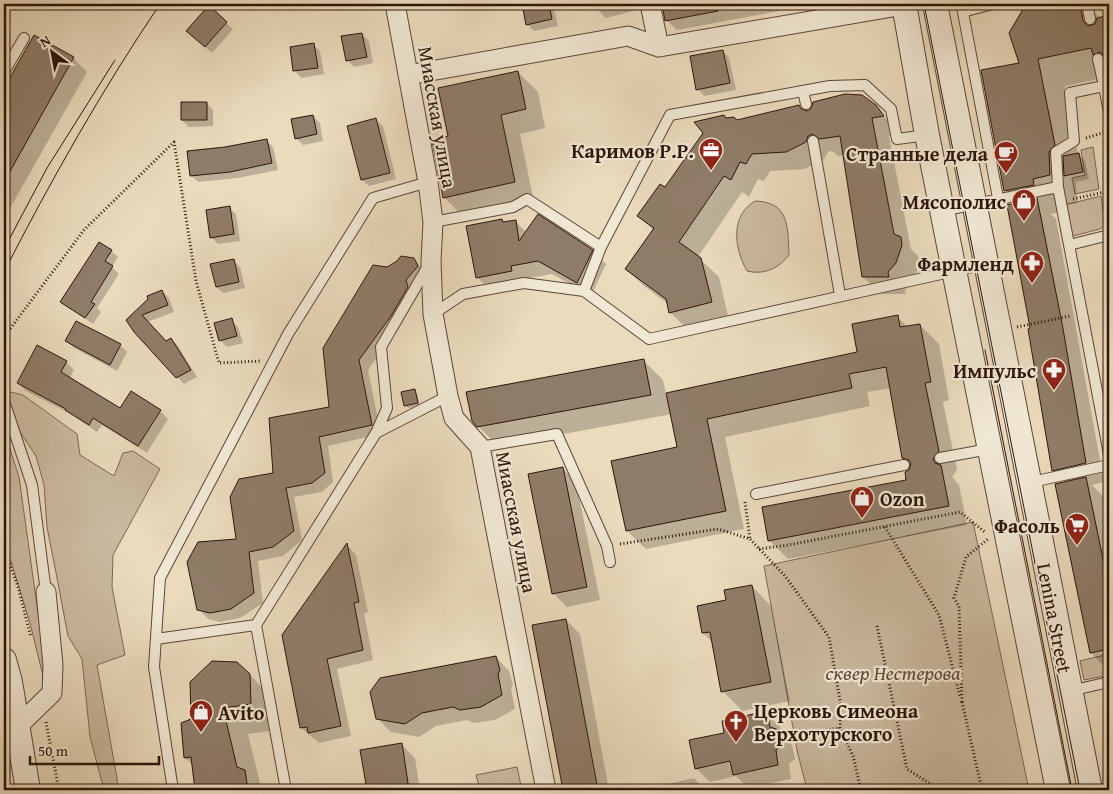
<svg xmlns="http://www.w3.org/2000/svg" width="1113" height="794" font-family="'Gentium Book Plus',serif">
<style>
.green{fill:#cab99f;stroke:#7c6755}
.shadow{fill:#0003}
.building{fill:#8f7c68;stroke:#2d150b}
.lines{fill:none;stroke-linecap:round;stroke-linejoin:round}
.service-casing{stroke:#5c4638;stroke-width:12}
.minor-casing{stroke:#5c4638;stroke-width:21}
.tertiary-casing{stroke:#5c4638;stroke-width:26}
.path{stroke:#2d150b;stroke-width:3;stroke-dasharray:1 2.5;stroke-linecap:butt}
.service{stroke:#f1e8d4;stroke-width:10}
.minor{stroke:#f1e8d4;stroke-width:19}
.tertiary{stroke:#f1e8d4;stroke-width:24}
.tram{stroke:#2d150b;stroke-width:1}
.labels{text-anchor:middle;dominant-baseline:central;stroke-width:4.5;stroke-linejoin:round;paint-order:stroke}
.street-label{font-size:20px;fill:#2d150b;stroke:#f1e8d4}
.poi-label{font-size:20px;font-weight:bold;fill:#2d150b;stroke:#f1e8d4;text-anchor:end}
.park-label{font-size:20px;font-style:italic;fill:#5c4637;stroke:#f1e8d4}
</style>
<rect width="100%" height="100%" fill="#eadbbd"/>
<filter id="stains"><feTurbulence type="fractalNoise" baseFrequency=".004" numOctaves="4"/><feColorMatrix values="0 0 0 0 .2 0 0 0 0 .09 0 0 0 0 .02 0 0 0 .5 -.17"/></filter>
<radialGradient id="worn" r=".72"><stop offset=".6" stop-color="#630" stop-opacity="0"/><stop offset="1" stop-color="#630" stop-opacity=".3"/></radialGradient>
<!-- green -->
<path class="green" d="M1093 147 1099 189 1075 194 1072 178 1085 175 1081 150Z
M1101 196 1105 224 1100 229 1069 237 1064 205Z
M755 201C789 202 788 226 789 255 778 269 764 275 747 271 734 248 730 216 755 201Z
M11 392 23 395 77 434 80 455 114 476 123 453 133 451 160 469 113 555 112 587 125 655 97 665 119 790H104L90 737 82 659 68 636 58 583 47 527 44 485 36 456 18 429 7 398Z
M4 430 19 477 46 670V688L30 623 4 539Z
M973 522 1029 790H807L797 750 764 566Z
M1109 654V675L1084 680 1080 661Z
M517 767 522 790H480L476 775Z"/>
<!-- shadow -->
<path class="shadow" d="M335 4H351L338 7Z
M523 4H553L558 26 534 31 527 24Z
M597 4H635L637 10 606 18 599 11Z
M663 4H817L677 30 666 20Z
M1027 4H1085L1100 18 1109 16V77L1065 86 1078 154 1085 161 1089 179 1076 182 1077 203 1060 206 1061 212 1051 214 1056 219 1104 482 1092 485 1105 498 1109 517V671L1091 653 1066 483 1053 470 1032 329 1019 203 1006 190 1020 64 1011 33Z
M209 7 233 29 212 53 195 38Z
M362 34 369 41 373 63 354 67 347 60Z
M34 37 73 58 87 72 4 219V91Z
M313 44 320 51 324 74 301 78 295 71Z
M723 51 729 58 736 90 704 96 698 89Z
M518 72 538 92 545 128 520 134 534 202 463 217 444 197 450 137Z
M206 103 213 110V126L189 127 182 120Z
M875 106 900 134 889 136 911 249 918 256 919 263 914 281 905 290 906 294H881L863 277 844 155 838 156 834 152 829 151 824 159 804 169 770 171 764 181 758 179 749 197 742 192 698 257 719 277 729 320 688 330 670 312 668 304 644 286 626 269 654 231 639 216 727 119 737 121 799 107 807 112Z
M313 116 320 123 323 141 303 145 296 138Z
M376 120 383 126 396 179 369 186 362 180Z
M266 140 273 147 278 170 237 178 198 182 191 175Z
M229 208 236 214 240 241 218 244 211 237Z
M502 220 504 223 515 221 527 233 592 251 606 264 591 296 552 274 524 279 491 291 477 277Z
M111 251 118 257 112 267 119 274 97 308 101 312 93 324 62 302Z
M413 259 423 269 415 290 417 297 400 326 368 370 381 434 328 446 333 482 322 492 294 497 302 540 283 556 258 561 263 603 240 618 220 622 208 619 199 609 274 474 330 408 387 268Z
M233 260 240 267 245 288 223 293 217 287Z
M162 292 169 298 174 312 147 322 166 342 171 339 178 346 197 377 184 384 135 331 128 320Z
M897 317 908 327 920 325 939 344 949 400 943 402 957 470 952 477 959 485 967 525 788 559 769 540 908 481 912 466 903 458 891 388 867 392 870 406 725 437 744 529 646 549 627 531 613 462 679 448 672 414 498 446 478 426 644 361 663 380 666 395 858 353Z
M231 320 238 327 243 343 227 347 221 341Z
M67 341 120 345 127 352 117 371 74 348Z
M66 362 74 370 69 379 120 410 131 393 160 411 168 419 147 453 102 425 97 432 69 413 26 391 18 383Z
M414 391 417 394 420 406 408 408 405 405Z
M563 468 576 482 600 600 567 607 553 593Z
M347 545 356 555 368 612 364 613 373 660 337 669 351 736 319 743 301 728Z
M752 586 771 606 790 701 742 711 723 691 713 643 703 633 698 607 728 601Z
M566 620 580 634 609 790H565L534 626Z
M496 657 509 671 513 685 511 688 515 709 495 720 474 723 467 720 436 726 419 737 391 732 377 718Z
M250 675 276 702 277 730 248 734 261 787 264 790H196L194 766 185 758 192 720Z
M766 713 780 727 782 734 792 745 795 759 789 764 791 779 748 788 736 776 710 782 696 768 726 734Z
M401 744 415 758 420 790H368L361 751Z
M694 778 705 790H660L659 786Z"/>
<!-- building -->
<path class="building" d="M522 4H549L552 19 526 25Z
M662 4H717L718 11 665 21Z
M1026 4H1080L1083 21 1088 26 1095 24 1097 18 1109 15V56L1105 57 1100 52 1093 55 1091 48 1038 59 1055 145 1049 152 1050 175 1033 179 1034 185 1004 191 981 70 1019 63 1009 33Z
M209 5 227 22 205 47 186 31Z
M362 33 367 57 346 61 341 36Z
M34 35 74 57 4 182V88Z
M314 43 318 68 293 71 290 47Z
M723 50 730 83 696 90 690 56Z
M518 71 526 109 501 115 515 182 443 198 432 140 448 136 438 88Z
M845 94 862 95 876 105 884 116 872 118 894 234 901 237 902 245 896 263 888 272 889 277H862L840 136 820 139 812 134 808 136 806 142 786 152 752 154 746 164 740 162 731 180 724 176 679 242 701 258 712 302 669 313 666 299 625 269 654 228 637 216 660 184 665 187 703 133 694 122 724 115 726 118 734 117 737 120 799 105 801 109 807 111 811 109 813 102Z
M181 102H207V120H181Z
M313 115 317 134 295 139 291 119Z
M376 118 390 173 361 180 347 126Z
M267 139 272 163 230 172 190 176 187 151 225 147Z
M1079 153 1083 172 1064 176 1063 156Z
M1037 198 1062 323 1086 463 1052 471 1028 329 1030 328 1007 205Z
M230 206 234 234 210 238 206 210Z
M538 214 593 250 577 283 538 261 511 266 512 271 476 278 466 226 502 219 503 222 516 220 519 241Z
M99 242 112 250 105 261 113 266 91 302 95 304 85 318 60 302Z
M401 256 414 258 418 266 406 280 408 287 391 316 359 360 372 425 319 437 325 473 312 483 286 488 294 531 273 547 249 552 254 593 231 609 210 613 197 610 187 562 198 542 236 539 230 497 239 479 273 473 269 418 329 407 323 348 373 265 387 267 397 261Z
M234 259 239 282 216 287 210 264Z
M162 290 168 305 142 315 166 341 171 338 191 370 176 378 134 332 126 320 148 299 147 296Z
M898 315 900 327 920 324 931 382 925 383 939 451 933 459 935 463 941 465 949 506 768 541 762 507 906 480 905 472 909 470 911 464 909 460 902 458 886 367 849 374 852 388 707 419 726 511 626 531 611 461 677 447 666 393 857 352 852 324Z
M232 318 237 336 219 341 214 323Z
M76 321 121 344 110 365 65 341Z
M37 345 67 361 61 372 120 408 131 391 161 410 138 446 93 418 89 425 65 410 66 409 17 383Z
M644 359 651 395 477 427 472 421 466 392Z
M415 389 418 403 404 406 401 392Z
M563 467 587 587 552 594 528 474Z
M1086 477 1109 588V649L1090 653 1055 484Z
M347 543 359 602 354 603 363 650 327 659 341 726 308 733 307 727 300 728 282 635Z
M752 585 771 682 721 692 710 632 702 633 697 606 726 600 724 590Z
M566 619 598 790H563L532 625Z
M496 656 500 670 498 674 502 695 481 707 460 710 453 707 422 713 405 724 376 719 370 692 380 678Z
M212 661 237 662 250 674 251 704 223 708 237 767 245 770 248 790H195L191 757 184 758 181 723 191 719 190 682Z
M767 711 770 727 779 730 781 737 782 745 776 750 778 765 733 775 730 761 695 769 689 740 724 733 722 721Z
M402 743 409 790H367L360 750Z"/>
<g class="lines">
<defs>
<path id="service" d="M959 4 966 11 993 4
M1087 4 1090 19
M962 7 998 198
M1098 59 1104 86
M4 72 24 38
M803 91 806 104
M813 141 840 295
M1058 187 1056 152 1074 141 1070 93 1104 86 1109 113
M942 211 1058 187 1109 454
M433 222 513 207 527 199 601 247 584 291
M1069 245 1109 235
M601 247 670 115 830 86 865 85 891 109 897 139 927 135
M433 314 463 294 524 283 584 291 649 339 986 264
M4 401 32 485 46 592
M376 433 448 396
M480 447 557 434 607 546 610 562
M940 458 989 449
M1041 480 1109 465
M756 494 904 465
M156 639 256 625
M1070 691 1109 682
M173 790 154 667 160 578 288 334 373 198 428 182
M286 790 256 625 376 433 387 408 381 347 428 266"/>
<path id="minor" d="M395 4 428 182 433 222 431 261 433 314 448 396 454 418 480 447 546 790
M650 4 659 47
M408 75 628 36 659 47 904 5
M17 727 52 693 53 665 46 592"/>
<path id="tertiary" d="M904 4 927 135 1058 790
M935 4 1090 790
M4 660 10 682 28 790"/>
</defs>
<!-- service casing -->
<use href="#service" class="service-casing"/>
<!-- minor casing -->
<use href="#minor" class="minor-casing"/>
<!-- tertiary casing -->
<use href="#tertiary" class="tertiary-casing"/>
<!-- path -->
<path class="path" d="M1086 138 1109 131
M1073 199 1109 191
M1017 327 1070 316
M4 337 84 230 174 142 196 281 219 363 261 361
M745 502 750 539
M885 527 939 615 960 696
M620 544 718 529 750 539 785 576 829 637 841 706 840 728 853 756 861 790
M4 547 18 587 31 637
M759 549 788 545 960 512 986 533
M877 626 907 769 940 790
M962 702 959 606 954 598 966 557 988 539
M962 702 982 790
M46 722 59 790
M781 737 840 728"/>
<!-- service -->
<use href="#service" class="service"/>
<!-- minor -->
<use href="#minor" class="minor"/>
<!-- tertiary -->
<use href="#tertiary" class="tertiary"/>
<!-- tram -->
<path class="tram" d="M924 4 1080 790
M4 249 47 168 115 60
M4 272C51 180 102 90 160 4
M985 350 1072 790"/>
</g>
<!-- icons -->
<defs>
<symbol id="office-pin" viewBox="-11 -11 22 30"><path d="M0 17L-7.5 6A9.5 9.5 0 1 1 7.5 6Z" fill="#8f2418" stroke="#f1e8d4"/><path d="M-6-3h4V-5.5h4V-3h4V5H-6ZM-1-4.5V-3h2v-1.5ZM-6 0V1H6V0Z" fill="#fff"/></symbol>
<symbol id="cafe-pin" viewBox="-11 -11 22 30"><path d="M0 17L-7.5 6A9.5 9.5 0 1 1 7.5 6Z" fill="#8f2418" stroke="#f1e8d4"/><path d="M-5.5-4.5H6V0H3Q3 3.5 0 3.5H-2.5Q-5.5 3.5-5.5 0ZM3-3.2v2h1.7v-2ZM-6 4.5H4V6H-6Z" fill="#fff"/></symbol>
<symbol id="shop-pin" viewBox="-11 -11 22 30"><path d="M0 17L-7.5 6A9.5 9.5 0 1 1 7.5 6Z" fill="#8f2418" stroke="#f1e8d4"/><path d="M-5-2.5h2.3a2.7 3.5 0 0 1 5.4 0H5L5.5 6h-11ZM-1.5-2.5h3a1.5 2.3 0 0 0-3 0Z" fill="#fff"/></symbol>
<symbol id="pharmacy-pin" viewBox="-11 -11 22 30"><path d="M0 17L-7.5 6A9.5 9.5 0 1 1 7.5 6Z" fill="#8f2418" stroke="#f1e8d4"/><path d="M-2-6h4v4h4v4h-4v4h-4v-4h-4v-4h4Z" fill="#fff"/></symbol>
<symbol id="supermarket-pin" viewBox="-11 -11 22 30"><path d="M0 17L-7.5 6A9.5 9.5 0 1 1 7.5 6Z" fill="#8f2418" stroke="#f1e8d4"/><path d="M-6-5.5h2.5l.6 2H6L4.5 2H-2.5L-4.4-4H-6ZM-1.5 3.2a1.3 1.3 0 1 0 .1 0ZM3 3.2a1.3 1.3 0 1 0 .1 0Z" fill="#fff"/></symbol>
<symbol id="church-pin" viewBox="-11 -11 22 30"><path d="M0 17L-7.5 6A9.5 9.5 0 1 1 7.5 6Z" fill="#8f2418" stroke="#f1e8d4"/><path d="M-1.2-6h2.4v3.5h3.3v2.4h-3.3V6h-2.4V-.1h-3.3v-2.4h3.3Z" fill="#fff"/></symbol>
</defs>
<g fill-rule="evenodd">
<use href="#office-pin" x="697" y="136" width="28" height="38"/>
<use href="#cafe-pin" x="992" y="139" width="28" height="38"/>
<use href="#shop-pin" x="1010" y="187" width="28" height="38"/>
<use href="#pharmacy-pin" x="1018" y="249" width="28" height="38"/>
<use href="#pharmacy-pin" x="1040" y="356" width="28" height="38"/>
<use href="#shop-pin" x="848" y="484" width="28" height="38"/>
<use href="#supermarket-pin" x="1063" y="511" width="28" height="38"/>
<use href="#shop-pin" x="187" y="698" width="28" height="38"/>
<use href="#church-pin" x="722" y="708" width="28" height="38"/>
</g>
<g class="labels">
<!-- street labels -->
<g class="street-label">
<text transform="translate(438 117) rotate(80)">Миасская улица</text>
<text transform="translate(517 522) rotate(79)">Миасская улица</text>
<text transform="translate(1055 618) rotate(79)">Lenina Street</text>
</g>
<!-- poi labels -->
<g class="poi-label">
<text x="694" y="150">Каримов Р.Р.</text>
<text x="988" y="153">Странные дела</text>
<text x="1006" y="201">Мясополис</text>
<text x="1014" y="263">Фармленд</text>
<text x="1036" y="370">Импульс</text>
<text x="880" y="498" text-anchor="start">Ozon</text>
<text x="1060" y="525">Фасоль</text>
<text x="754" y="710" text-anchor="start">Церковь Симеона<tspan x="754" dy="23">Верхотурского</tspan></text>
<text x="218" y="712" text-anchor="start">Avito</text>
</g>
<!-- park labels -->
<g class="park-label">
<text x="893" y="672">сквер Нестерова</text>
</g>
</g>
<!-- margin -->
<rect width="1113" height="794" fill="none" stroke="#eadbbd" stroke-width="20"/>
<rect x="5" y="5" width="1103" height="784" fill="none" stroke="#2d150b" stroke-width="2.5"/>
<rect x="10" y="10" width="1093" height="774" fill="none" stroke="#2d150b"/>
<!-- north arrow -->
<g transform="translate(52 52) rotate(328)" stroke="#f1e8d4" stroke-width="4" paint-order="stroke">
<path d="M0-4L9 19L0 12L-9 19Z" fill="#2d150b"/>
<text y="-8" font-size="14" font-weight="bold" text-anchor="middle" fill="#2d150b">N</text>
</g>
<!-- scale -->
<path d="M30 756v8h129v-8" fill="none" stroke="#2d150b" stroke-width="2.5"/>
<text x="38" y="756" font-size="15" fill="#2d150b" stroke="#f1e8d4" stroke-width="4" paint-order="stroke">50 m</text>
<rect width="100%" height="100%" filter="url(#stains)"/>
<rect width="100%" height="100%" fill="url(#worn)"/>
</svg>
